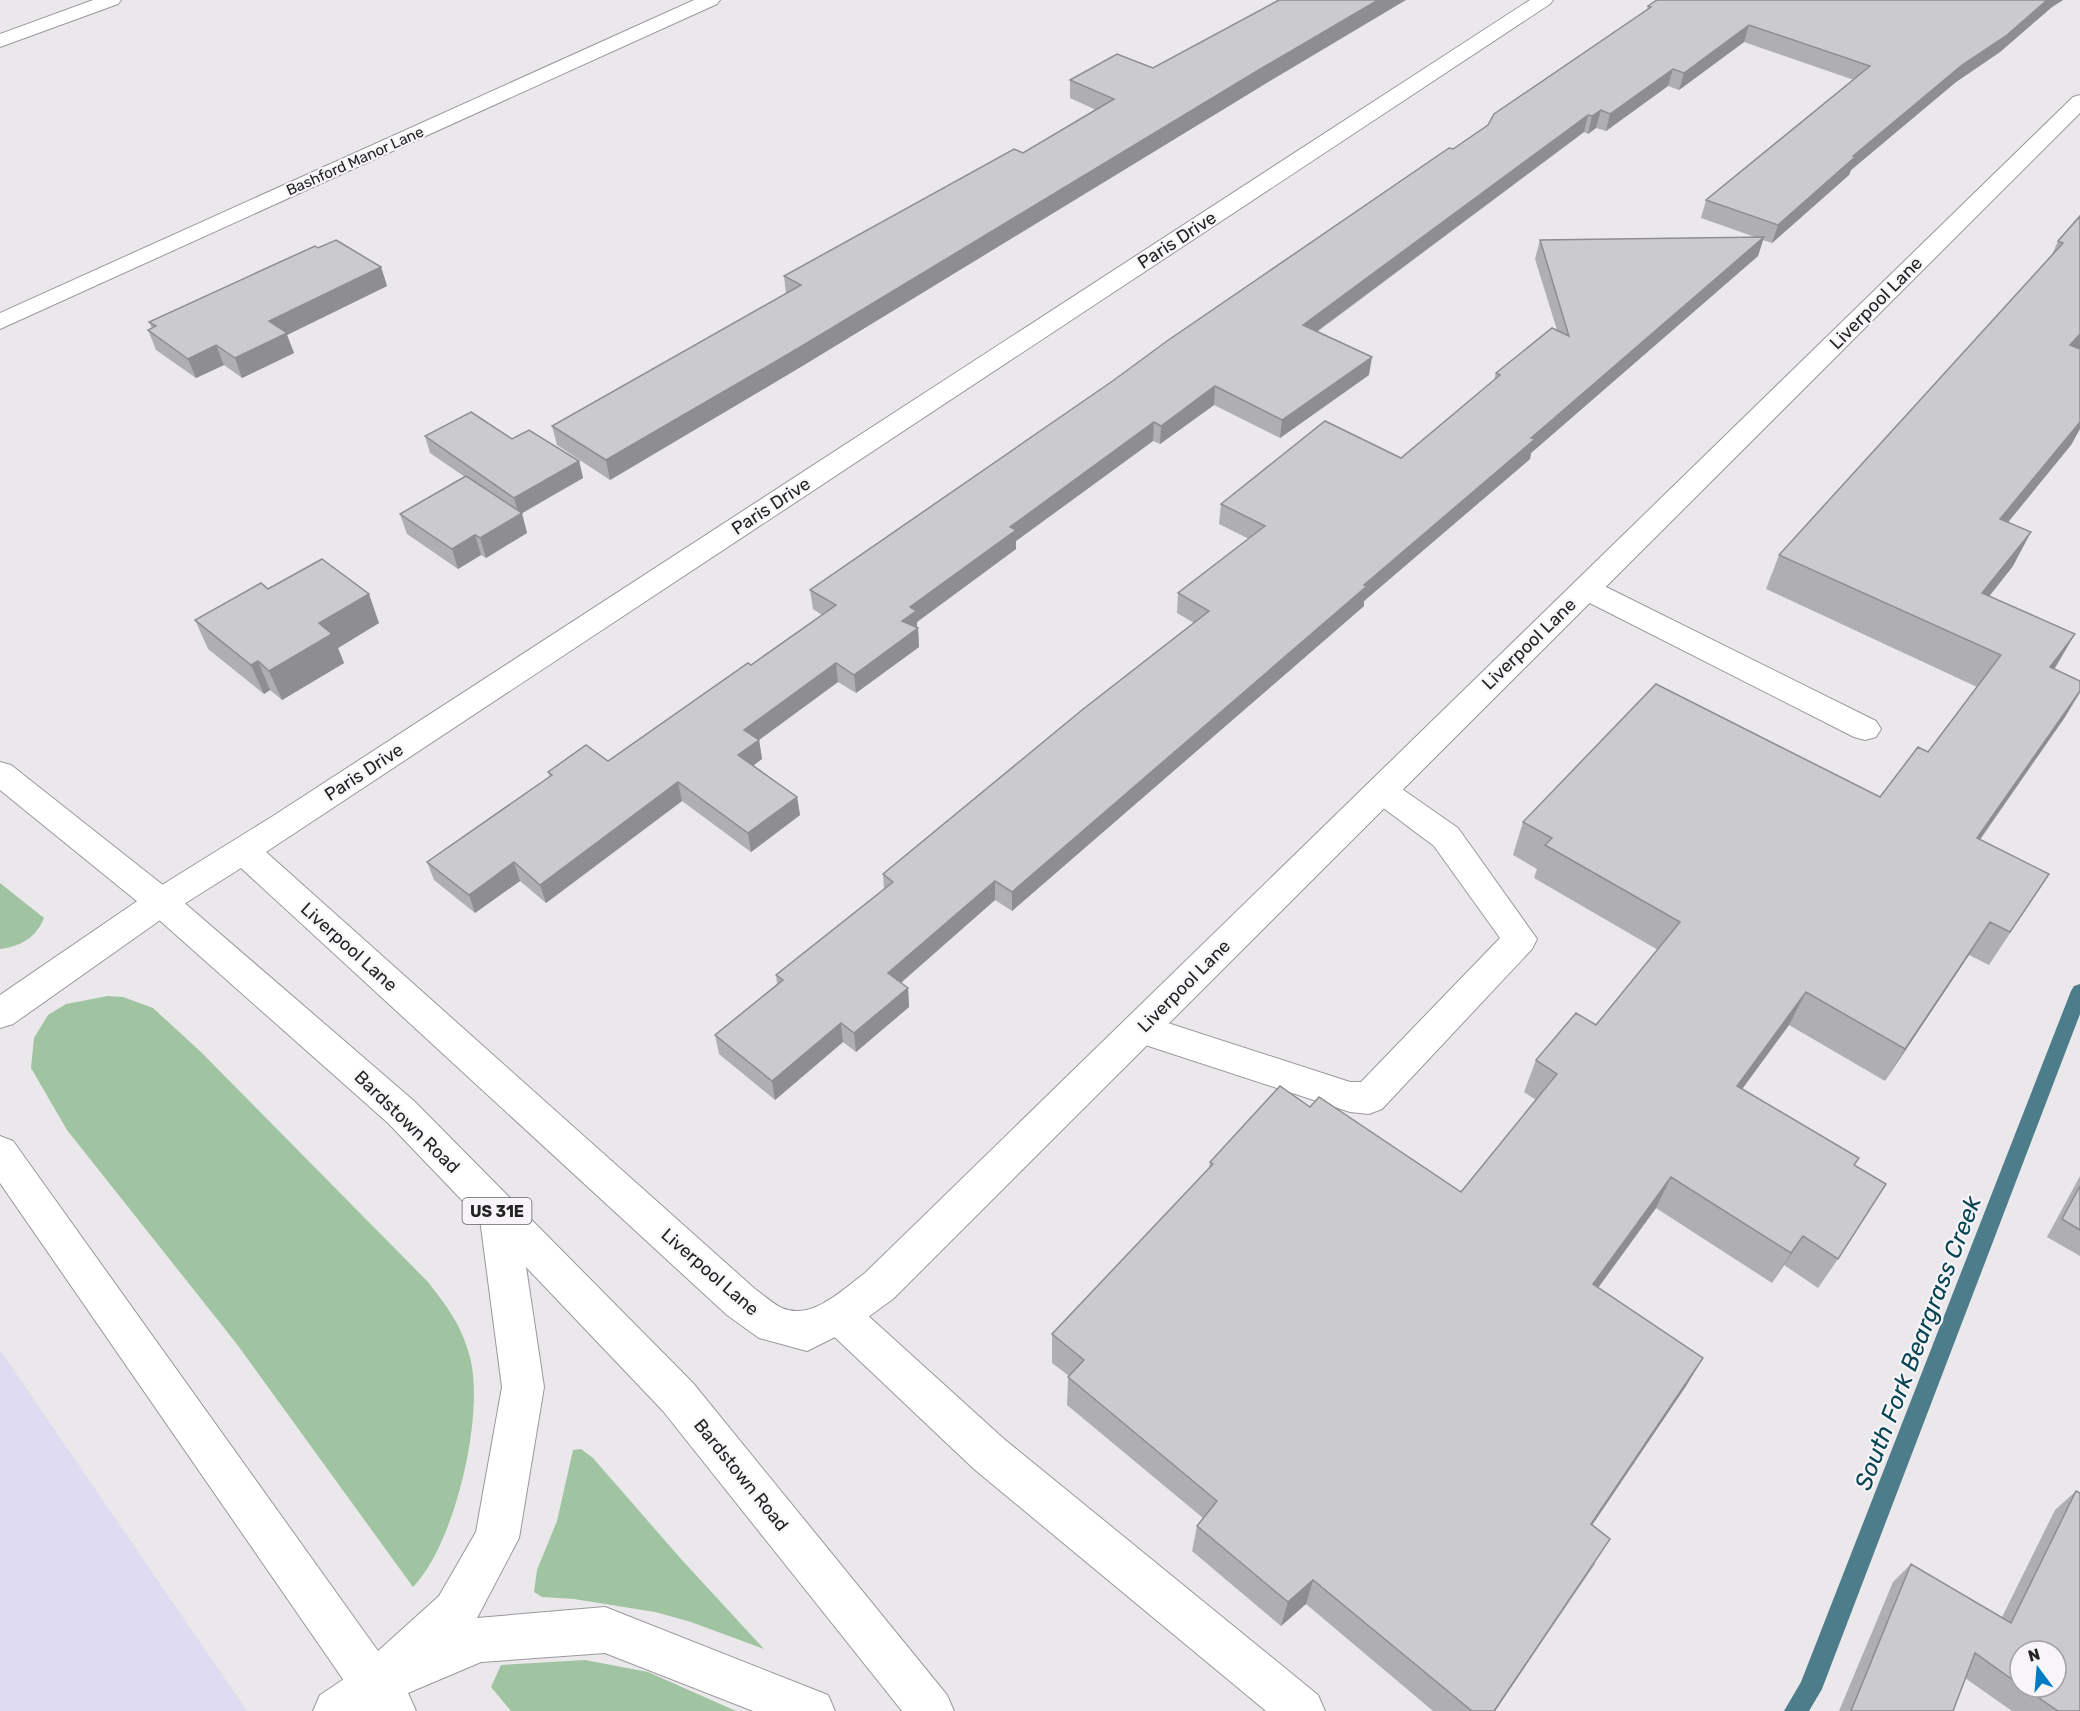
<svg xmlns="http://www.w3.org/2000/svg" width="2080" height="1711" font-family="Rubik,sans-serif">
<style>
.commercial{fill:#dfdcf2}
.green{fill:#a0c4a1}
.lines{fill:none;stroke-linecap:round;stroke-linejoin:round}
.stream{fill:#4d7c8b;fill-rule:evenodd}
.service-casing{stroke:#9a989b;stroke-width:2}
.minor-casing{stroke:#9a989b;stroke-width:2}
.primary-casing{stroke:#9a989b;stroke-width:2}
.service{fill:#fff;fill-rule:evenodd}
.minor{fill:#fff;fill-rule:evenodd}
.primary{fill:#fff;fill-rule:evenodd}
.wall{fill:#afaeb0;fill-rule:evenodd}
.shaded-wall{fill:#8e8d90}
.building{fill:#cbcacd;stroke:#8e8d90;stroke-width:1.5}
.labels{text-anchor:middle;dominant-baseline:central;stroke-width:4.5;stroke-linejoin:round;paint-order:stroke}
.far-street-label{font-size:15px;fill:#242324;stroke:#f7f5f8}
.shield{fill:#f7f5f8;stroke:#636264;stroke-width:1.5}
.shield-label{font-size:16px;font-weight:bold;fill:#242324}
.street-label{font-size:18px;fill:#242324;stroke:#f7f5f8}
.near-water-label{font-size:24px;font-style:italic;fill:#074554;stroke:#f7f5f8}
</style>
<rect width="100%" height="100%" fill="#eae8eb"/>
<!-- commercial -->
<path class="commercial" d="M0 1350 247 1711H0Z"/>
<!-- green -->
<path class="green" d="M0 883 44 918C36 938 21 946 0 949Z
M108 996 123 997 153 1008 201 1052 428 1282C448 1308 461 1324 470 1357 485 1415 455 1544 413 1587L236 1343 67 1130 31 1068 34 1038 48 1015 66 1004Z
M581 1449 593 1458 681 1559 764 1649 691 1622 655 1612 574 1599 542 1597 534 1592 537 1570 557 1521 573 1450Z
M585 1660 648 1672 736 1711H511L491 1687 501 1665Z"/>
<g class="lines">
<!-- stream -->
<path class="stream" d="M2080 984V1014L1822 1689 1809 1711H1784L1801 1682 2071 991 2074 986Z"/>
<defs>
<path id="service" d="M93 0H121L118 4 0 47V34Z
M1586 580 1596 582 1876 721 1881 729 1876 737 1865 740 1854 737 1576 596 1572 589 1576 582Z
M1381 778 1392 782 1458 828 1537 939 1532 949 1382 1109 1369 1114 1350 1112 1127 1039 1122 1029 1127 1019 1140 1014 1350 1082H1361L1500 938 1434 846 1370 798 1365 790 1370 782Z
M839 1296 853 1302 1004 1439 1318 1695 1325 1711H1266L974 1469 825 1328 819 1315 825 1302Z
M375 1662 391 1669 398 1685 391 1701 377 1711H313L320 1695 359 1669Z"/>
<path id="minor" d="M694 0H720L717 4 0 329V313Z
M1530 0H1553L1550 4 266 852 755 1289C764 1295 773 1304 782 1308 812 1321 842 1290 865 1273L2073 97 2080 95V113L893 1299 853 1328 807 1351 759 1338 727 1315 241 868 173 911 13 1024 0 1028V995L149 893 273 816Z"/>
<path id="primary" d="M0 762 11 765 173 893 414 1101 693 1383 947 1695 954 1711H902L663 1411 526 1267 544 1387 519 1538 477 1618 605 1607 828 1695 835 1711H753L605 1653 481 1662 408 1693 416 1711H365L0 1183V1136L13 1141 378 1651 439 1596 476 1532 502 1387 480 1219 388 1123 149 911 0 790Z"/>
</defs>
<!-- service casing -->
<use href="#service" class="service-casing"/>
<!-- minor casing -->
<use href="#minor" class="minor-casing"/>
<!-- primary casing -->
<use href="#primary" class="primary-casing"/>
<!-- service -->
<use href="#service" class="service"/>
<!-- minor -->
<use href="#minor" class="minor"/>
<!-- primary -->
<use href="#primary" class="primary"/>
</g>
<!-- wall -->
<path class="wall" d="M1657 0H2063L2052 7 2000 52 1956 82 1851 170 1849 175 1772 243 1763 240 1758 256 1531 453 1530 459 1364 601V606L1012 911 995 900 901 983 908 988 909 1007 856 1052 843 1042 775 1100 719 1054 715 1035 777 984 776 975 884 889 883 874 1194 623 1177 613 1178 593 1249 539 1219 524 1221 504 1401 458 1494 380 1496 373 1557 330 1535 259 1540 240 1755 237 1701 218 1706 200 1854 80 1744 42 1679 90 1668 86 1606 131 1596 128 1588 134 1584 132 1317 332 1369 375 1280 438 1214 405 1160 444 1153 441 1016 541V549L917 622V628H918L919 647 856 693 838 682 759 740 762 759 753 765 797 797 800 815 751 852 682 801 546 903 520 881 475 913 434 880 427 862 550 777 548 772 608 761 751 665 822 615 813 609 810 590 1488 125 1647 9 1648 6Z
M1153 68 1260 87 804 365 610 480 557 445 552 426 786 294 784 276 1023 153 1096 110 1070 98V80Z
M2080 216 2079 430 2071 445 2008 522 2013 566 1989 596 2054 669 2080 681V693L2065 717 1980 840 2049 874 1989 965 1969 955 1885 1081 1789 1025 1742 1089 1854 1165 1838 1259 1818 1288 1784 1265 1772 1283 1656 1208 1598 1288 1703 1358 1686 1386 1592 1525 1595 1564 1495 1711H1433L1306 1604 1281 1626 1192 1551 1197 1526 1203 1518 1067 1405 1068 1377 1069 1376 1052 1363V1334L1209 1168 1210 1162 1310 1107 1461 1192 1536 1100 1524 1092 1536 1060 1596 1025 1658 950 1534 878 1537 869 1513 855 1523 822 1880 797 1928 752 1977 687 1766 589 1779 555 2051 257 2058 241Z
M318 248 381 267 387 286 287 335 294 353 242 378 224 365 196 378 156 350 148 330 152 328 149 322Z
M425 436 512 439 579 461 583 478 521 513 527 533 486 558 481 555 458 569 407 534 400 514 465 477 430 453Z
M268 589 379 623 338 648 344 663 282 700 270 690 264 694 208 649 195 620Z
M2080 1176V1256L2047 1237Z
M2076 1491 2080 1711H2012L1965 1678 1953 1711H1839L1893 1582 1911 1564 2002 1617 2055 1510ZM2020 1651 2056 1687H2020Z"/>
<!-- shaded-wall -->
<path class="shaded-wall" d="M1378 0H1406L1260 87 804 365 610 480 606 460 1262 68Z
M2047 0H2063L2052 7 2000 52 1956 82 1851 170 1849 175 1772 243 1778 225 1853 156 1962 65Z
M1749 25 1744 42 1679 90 1684 73Z
M1673 69 1668 86 1606 131 1610 114Z
M1601 110 1596 128 1588 134 1592 116Z
M1588 115 1584 132 1301 343 1303 325Z
M1764 237 1758 256 1531 453 1530 459 1364 601V606L1012 911V892L1531 438Z
M381 267 387 286 287 335 294 353 242 378 235 358 269 321Z
M2080 334V348L2054 379 2070 345Z
M216 345 224 365 196 378 188 359Z
M1372 357 1369 375 1280 438 1282 420Z
M1215 386 1214 405 1160 444 1161 426Z
M2080 420V429L2071 445 1983 553 2000 519Z
M1154 422 1153 441 1016 541V549L917 622V629L918 628 919 647 856 693 854 675 902 621 910 607 1010 527Z
M579 461 583 478 519 515 514 498Z
M522 513 527 533 486 558 480 538Z
M2031 532 2013 566 1965 627 1982 593Z
M475 535 481 555 458 569 452 549Z
M369 594 379 623 338 648 344 663 282 700 269 671 319 623Z
M2075 634 2055 668 2031 701 2050 667Z
M258 661 270 690 264 694 251 665Z
M836 663 838 682 759 740 762 759 742 774 738 755 744 730Z
M2080 691 2065 717 1957 872 1977 838Z
M678 782 682 801 546 903 540 885Z
M797 797 800 815 751 852 748 833Z
M514 862 520 881 475 913 469 895Z
M995 881V900L890 992 888 973Z
M1990 922 1969 955 1885 1081 1905 1049Z
M908 988 909 1007 856 1052 854 1033Z
M1806 992 1789 1025 1721 1118 1737 1086Z
M841 1023 843 1042 775 1100 772 1081Z
M1671 1177 1656 1208 1579 1314 1593 1284Z
M1803 1236 1784 1265 1772 1283 1791 1253Z
M1703 1358 1686 1386 1576 1549 1591 1524Z
M1610 1539 1495 1711H1494Z
M1313 1580 1306 1604 1281 1626 1288 1602Z"/>
<!-- building -->
<path class="building" d="M1279 0H1378L1262 68 802 346 606 460 552 426 801 285 784 276 1014 149 1023 153 1114 99 1070 80 1117 54 1153 68Z
M1657 0H2047L2007 35 1962 65 1853 156 1855 157 1778 225 1706 200 1870 66 1749 25 1684 73 1673 69 1610 114 1601 110 1592 116 1588 115 1303 325 1372 357 1282 420 1215 386 1161 426 1154 422 1010 527 1016 530 910 607 916 611 902 621 918 628 854 675 836 663 744 730 759 740 738 755 797 797 748 833 678 782 540 885 514 862 469 895 427 862 552 775 548 772 586 745 608 761 748 663 751 665 836 605 810 590 1114 380 1167 341 1449 148 1453 149 1488 125 1494 114 1651 7 1648 6Z
M2080 216V334L2070 345 2080 349V422L2000 519 2031 532 1982 593 2075 634 2050 667 2080 681V691L1977 838 2049 874 2010 932 1990 922 1905 1049 1806 992 1737 1086 1859 1158 1854 1165 1886 1184 1838 1259 1803 1236 1791 1253 1671 1177 1593 1284 1703 1358 1591 1524 1610 1539 1494 1711H1472L1313 1580 1288 1602 1197 1526 1217 1501 1068 1377 1084 1360 1052 1334 1213 1164 1210 1162 1280 1086 1310 1107 1319 1097 1461 1192 1557 1074 1536 1060 1576 1013 1596 1025 1680 922 1545 845 1552 838 1523 822 1656 684 1880 797 1918 747 1928 752 2001 655 1779 555 2063 243 2058 241Z
M1764 237 1531 438 1535 439 1364 585 1367 586 1012 892 995 881 888 973 908 988 854 1033 841 1023 772 1081 715 1035 783 980 776 975 893 882 883 874 1082 710 1209 611 1178 593 1265 526 1221 504 1325 421 1401 458 1500 375 1496 373 1552 328 1569 336 1540 240Z
M336 240 381 267 269 321 287 333 235 358 216 345 188 359 148 330 156 326 149 322 315 246 318 248Z
M471 412 512 439 529 430 579 461 514 498 425 436Z
M466 476 522 513 480 538 475 535 452 549 400 514Z
M322 559 369 594 319 623 332 634 269 671 258 661 251 665 195 620 261 583 268 589Z
M2080 1186V1230L2062 1219Z
M2076 1491 2080 1493V1711H2058L2023 1687H2056V1651H2020V1685L1975 1653 1953 1711H1851L1911 1564 2011 1623Z"/>
<g class="labels">
<!-- far-street labels -->
<g class="far-street-label">
<text transform="translate(355 161) rotate(-24)">Bashford Manor Lane</text>
</g>
<!-- shield labels -->
<rect class="shield" x="462.5" y="1198" width="69" height="26" rx="4.5"/>
<g class="shield-label">
<text x="497" y="1211">US 31E</text>
</g>
<!-- street labels -->
<g class="street-label">
<text transform="translate(1177 240) rotate(-33)">Paris Drive</text>
<text transform="translate(1876 303) rotate(-45)">Liverpool Lane</text>
<text transform="translate(771 506) rotate(-33)">Paris Drive</text>
<text transform="translate(1529 644) rotate(-44)">Liverpool Lane</text>
<text transform="translate(364 772) rotate(-33)">Paris Drive</text>
<text transform="translate(349 947) rotate(42)">Liverpool Lane</text>
<text transform="translate(1184 986) rotate(-45)">Liverpool Lane</text>
<text transform="translate(407 1122) rotate(44)">Bardstown Road</text>
<text transform="translate(710 1272) rotate(41)">Liverpool Lane</text>
<text transform="translate(741 1475) rotate(51)">Bardstown Road</text>
</g>
<!-- near-water labels -->
<g class="near-water-label">
<text transform="translate(1918 1343) rotate(-69)">South Fork Beargrass Creek</text>
</g>
</g>
<!-- north arrow -->
<g transform="translate(2038 1669) rotate(344)"><circle r="28" fill="#f7f5f8" stroke="#a3a1a3" stroke-width="1.5"/>
<path d="M0-4.5L10 22L0 15L-10 22Z" fill="#007cc5"/>
<text y="-9" font-size="16" font-weight="bold" text-anchor="middle" fill="#242324">N</text>
</g>
</svg>
